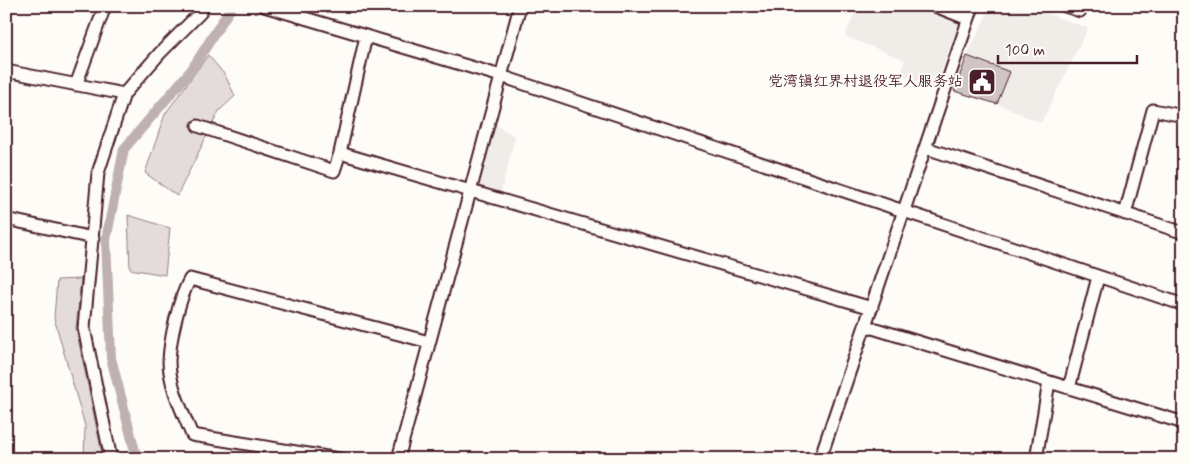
<svg xmlns="http://www.w3.org/2000/svg" width="1190" height="465" font-family="Mynerve,'LXGW WenKai TC',sans-serif">
<style>
.built{fill:#f0ece8}
.green{fill:#e3dcda;stroke:#967e82}
.lines{fill:none;stroke-linecap:round;stroke-linejoin:round}
.canal{stroke:#c0b1b1;stroke-width:10}
.building{fill:#d0c5c4;stroke:#4a1f2b}
.minor-casing{stroke:#4a1f2b;stroke-width:15}
.minor{stroke:#fdfcf7;stroke-width:11}
.labels{text-anchor:middle;dominant-baseline:central;stroke-width:4;stroke-linejoin:round;paint-order:stroke}
.poi-label{font-size:15px;fill:#4a1f2b;stroke:#fdfcf7;text-anchor:end}
</style>
<rect width="100%" height="100%" fill="#fdfcf7"/>
<filter id="ink" filterUnits="userSpaceOnUse"><feTurbulence type="fractalNoise" baseFrequency=".02" numOctaves="2"/><feDisplacementMap in="SourceGraphic" scale="10" xChannelSelector="R" yChannelSelector="G"/><feConvolveMatrix kernelMatrix="1 2 1 2 8 2 1 2 1" color-interpolation-filters="sRGB"/></filter>
<g filter="url(#ink)">
<!-- built -->
<path class="built" d="M858 6H918L959 23 935 89 900 74 905 60 845 36Z
M991 6H1025L1088 28 1041 123 997 104 1010 72 967 56Z
M489 120 515 137 499 200 470 192Z"/>
<!-- green -->
<path class="green" d="M208 55 225 75 235 96 219 111 177 196 145 173 165 114Z
M128 215 170 228 165 275 130 269Z
M81 279 76 328 103 459H84L85 426 54 318 57 280Z"/>
<g class="lines">
<!-- canal -->
<path class="canal" d="M137 459 111 358 106 240 124 149 192 69 232 6"/>
</g>
<!-- building -->
<path class="building" d="M967 56 1010 72 997 104 954 91Z"/>
<g class="lines">
<defs>
<path id="minor" d="M264 6 501 76 1184 305
M935 6 968 19
M1065 6 1080 11
M6 71 124 94
M76 85 105 6
M198 126 334 171 340 153 366 36
M926 148 1184 233
M340 153 872 308
M1125 214 1153 110 1184 116
M6 219 93 238
M866 326 1184 423
M1069 388 1098 277
M111 459 84 328 98 173 124 94 160 53 200 13 203 6
M339 459 192 435C183 413 169 385 169 361 170 339 179 298 190 279L429 342
M398 459 520 6
M820 459 973 6
M1036 459 1049 382"/>
</defs>
<!-- minor casing -->
<use href="#minor" class="minor-casing"/>
<!-- minor -->
<use href="#minor" class="minor"/>
</g>
</g>
<!-- icons -->
<defs>
<symbol id="civic-square" viewBox="-11 -11 22 22"><rect x="-9" y="-9" width="18" height="18" rx="4" fill="#4a1f2b" stroke="#fdfcf7"/><path d="M-.6-6.5H3V-4.5H.6V-3L4-1V1h2V6H-6V1h2V-1L-.6-3ZM-1.2 2.5V6h2.4V2.5Z" fill="#fff"/></symbol>
</defs>
<g fill-rule="evenodd">
<use href="#civic-square" x="966" y="66" width="32" height="32"/>
</g>
<g class="labels">
<!-- poi labels -->
<g class="poi-label">
<text x="963" y="82">党湾镇红界村退役军人服务站</text>
</g>
</g>
<!-- margin -->
<rect width="1190" height="465" fill="none" stroke="#fdfcf7" stroke-width="25"/>
<rect x="12" y="12" width="1165" height="440" fill="none" stroke="#4a1f2b" stroke-width="2" filter="url(#ink)"/>
<!-- scale -->
<path d="M998 55v8h139v-8" fill="none" stroke="#4a1f2b" stroke-width="2.5"/>
<text x="1005" y="55" font-size="15" fill="#4a1f2b" stroke="#fdfcf7" stroke-width="4" paint-order="stroke">100 m</text>
</svg>
